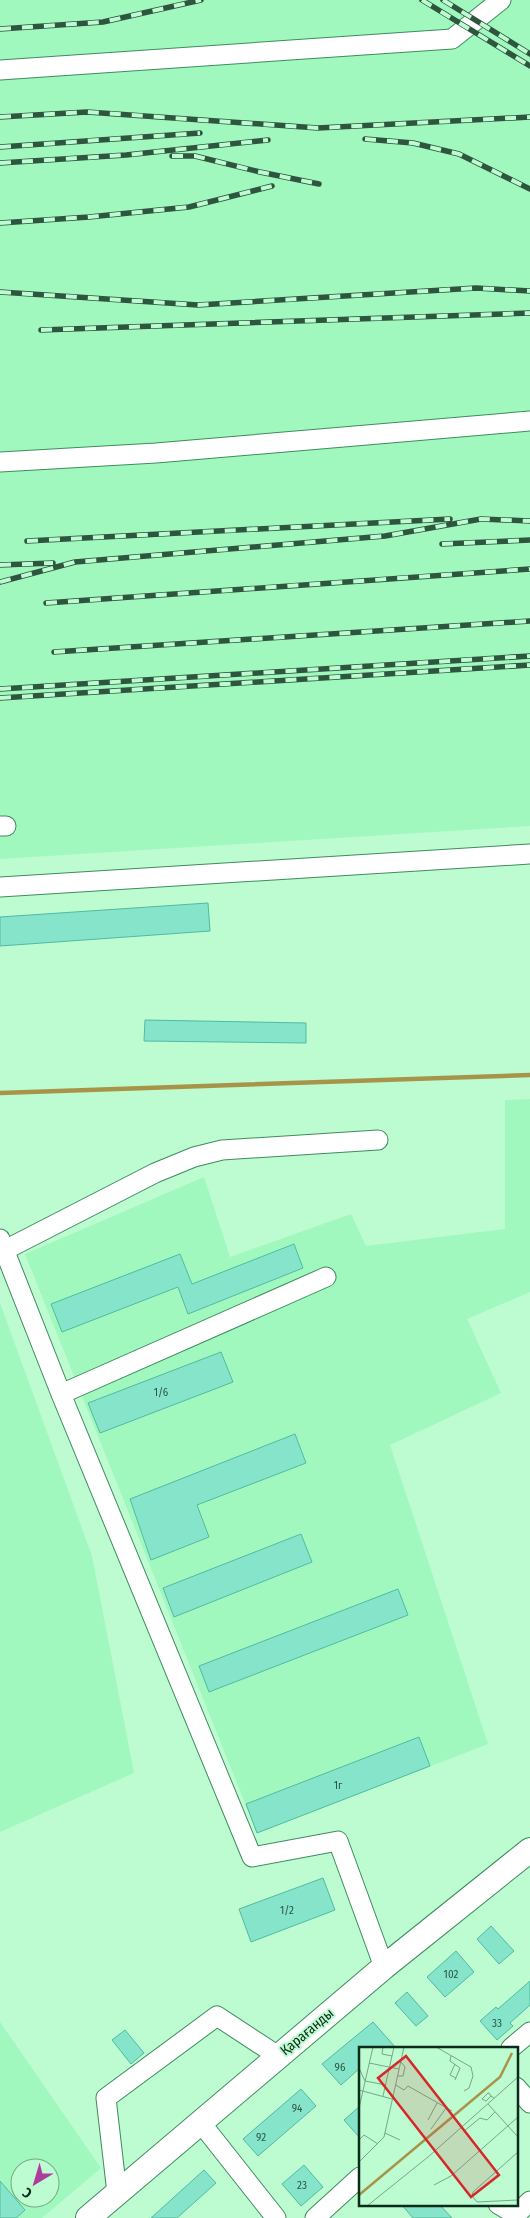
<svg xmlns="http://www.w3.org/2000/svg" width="530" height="2218" font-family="'Fira Sans Condensed',sans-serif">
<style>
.built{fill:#a0f8be;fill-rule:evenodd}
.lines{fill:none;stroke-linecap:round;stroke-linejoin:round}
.stream{stroke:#a89449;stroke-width:4.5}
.building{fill:#86e4cb;stroke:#50bba1}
.minor-casing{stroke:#3e8c5d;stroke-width:21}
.major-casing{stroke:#3e8c5d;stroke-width:26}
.minor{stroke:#fff;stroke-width:19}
.major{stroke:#fff;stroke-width:24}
.rail-casing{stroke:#2e553d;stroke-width:5.5}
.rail{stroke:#bdfbd1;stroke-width:4;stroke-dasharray:11;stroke-linecap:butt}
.labels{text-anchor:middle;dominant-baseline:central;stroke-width:4;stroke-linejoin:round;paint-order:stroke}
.number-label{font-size:11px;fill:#2a5a46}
.street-label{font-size:14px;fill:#0b2c19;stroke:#bdfbd1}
.inset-river{fill:none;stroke:#a89449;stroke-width:2.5}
.inset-road{fill:none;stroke:#76a887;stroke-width:1}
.view{fill:#d62828;fill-opacity:0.15;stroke:#d62828;stroke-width:2.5}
.inset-edge{fill:none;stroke:#0b2c19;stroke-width:2.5}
</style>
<rect width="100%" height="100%" fill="#bdfbd1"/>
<!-- built -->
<path class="built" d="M0 0H530V826L0 859Z
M530 1099V1292L467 1319 501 1393 390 1445 488 1744 257 1833 25 1254 204 1177 230 1257 351 1214 366 1246 505 1229V1100Z
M0 1303 92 1556 134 1773 0 1832Z
M0 2022 101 2168 42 2218H0ZM20 2168H50V2198H20Z"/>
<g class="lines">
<!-- stream -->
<path class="stream" d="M0 1093 530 1075"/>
</g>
<!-- building -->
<path class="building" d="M208 903 210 931 0 946V917Z
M145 1020 306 1023V1043L144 1041Z
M294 1244 303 1268 188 1314 178 1287 62 1332 51 1304 180 1254 192 1284Z
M221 1352 233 1382 100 1433 88 1403Z
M295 1434 306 1463 197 1505 209 1537 151 1560 130 1499Z
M301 1534 312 1562 174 1617 163 1588Z
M398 1589 408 1615 209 1692 199 1666Z
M419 1737 430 1766 257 1833 246 1804Z
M323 1878 335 1910 251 1942 239 1909Z
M491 1926 514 1951 499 1964 477 1939Z
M456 1951 474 1972 445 1997 427 1977Z
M530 1981V2005L510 2023 513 2026 497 2040 480 2021 496 2007 498 2009Z
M407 1992 428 2016 416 2026 395 2003Z
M373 2022 396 2048H360V2068L341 2085 322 2064Z
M125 2030 144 2053 131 2064 112 2040Z
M301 2089 316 2106 258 2156 243 2139Z
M360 2106V2138L344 2120Z
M304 2165 323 2187 301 2206 282 2184Z
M204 2170 216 2183 177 2218H151Z
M0 2181 25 2210 16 2218H0Z
M401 2204H439L452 2218H413Z"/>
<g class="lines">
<defs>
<path id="minor" d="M0 70 452 39 501 0
M0 462 156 453 530 421
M0 826H6
M0 887 530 854
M0 1239 61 1394 252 1857 338 1841 384 1967
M5 1250 155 1173 194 1157 222 1150 378 1140
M61 1394 326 1277
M511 2048 530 2032
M516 2087 530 2103
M201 2123 276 2218
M117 2193 106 2098 217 2016 278 2056
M498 2204 508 2210 520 2211 530 2201
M315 2218 360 2177"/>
<path id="major" d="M88 2218 384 1967 530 1850"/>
</defs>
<!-- minor casing -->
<use href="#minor" class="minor-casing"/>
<!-- major casing -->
<use href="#major" class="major-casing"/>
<!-- minor -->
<use href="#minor" class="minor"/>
<!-- major -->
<use href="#major" class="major"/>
<defs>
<path id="rail" d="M422 0 530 66
M443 0 530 54
M0 29 103 22 201 0
M0 117 87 112 318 128 530 117
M365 139 413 143 459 154 530 189
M0 147 200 133
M172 156H195L260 172 319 184
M0 163 126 155 268 140
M0 223 89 217 189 207 272 186
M0 292 198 305 476 288 530 291
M41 330 530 313
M27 541 450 519
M442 544 530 540
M0 565 53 563
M0 582 75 562 385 536 481 519 530 521
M46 603 530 569
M54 652 530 621
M0 689 530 656
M0 698 530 665"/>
</defs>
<!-- rail casing -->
<use href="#rail" class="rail-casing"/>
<!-- rail -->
<use href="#rail" class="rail"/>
</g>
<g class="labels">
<!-- number labels -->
<g class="number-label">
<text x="161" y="1392">1/6</text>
<text x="338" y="1785">1г</text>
<text x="287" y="1910">1/2</text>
<text x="451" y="1974">102</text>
<text x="497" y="2023">33</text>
<text x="340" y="2067">96</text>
<text x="297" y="2108">94</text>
<text x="261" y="2137">92</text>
<text x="302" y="2185">23</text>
</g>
<!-- street labels -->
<g class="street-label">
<text transform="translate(307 2032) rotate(-40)">Қарағанды</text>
</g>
</g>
<!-- overview -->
<g transform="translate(359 2047)">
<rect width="159" height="159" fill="#bdfbd1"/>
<path class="inset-river" d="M0 148 141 30 153 6"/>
<path class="inset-road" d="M24 0 23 7 33 9M77 0 112 20 114 29 110 41 105 44M92 9 91 14 101 21 96 33M10 16 40 22M96 17 91 28 97 31M0 21 6 34 27 38M39 29H44L46 20 42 15M37 38 45 43 49 39 93 64M0 43 33 52M24 49 35 0M132 49 127 54 123 52 129 46H130L132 49 135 51M129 57 159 90M0 61 14 0M69 73 78 56M72 82 87 61M105 84 121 71 128 73 136 65M26 86 41 93M0 93 5 88 19 97M159 105 114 145 113 149 118 155 159 153M0 115 25 90 45 0M75 138 92 129 159 70M8 159 69 110 159 30"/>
<path class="view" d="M47 9 140 128 112 150 19 31Z"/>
<rect width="159" height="159" class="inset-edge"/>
</g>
<!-- north arrow -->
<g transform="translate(35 2183) rotate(218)"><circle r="24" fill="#bdfbd1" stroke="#76a887"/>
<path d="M0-4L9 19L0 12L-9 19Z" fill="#ac3d9a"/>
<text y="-8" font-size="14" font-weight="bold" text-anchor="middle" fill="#0b2c19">С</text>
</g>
</svg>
